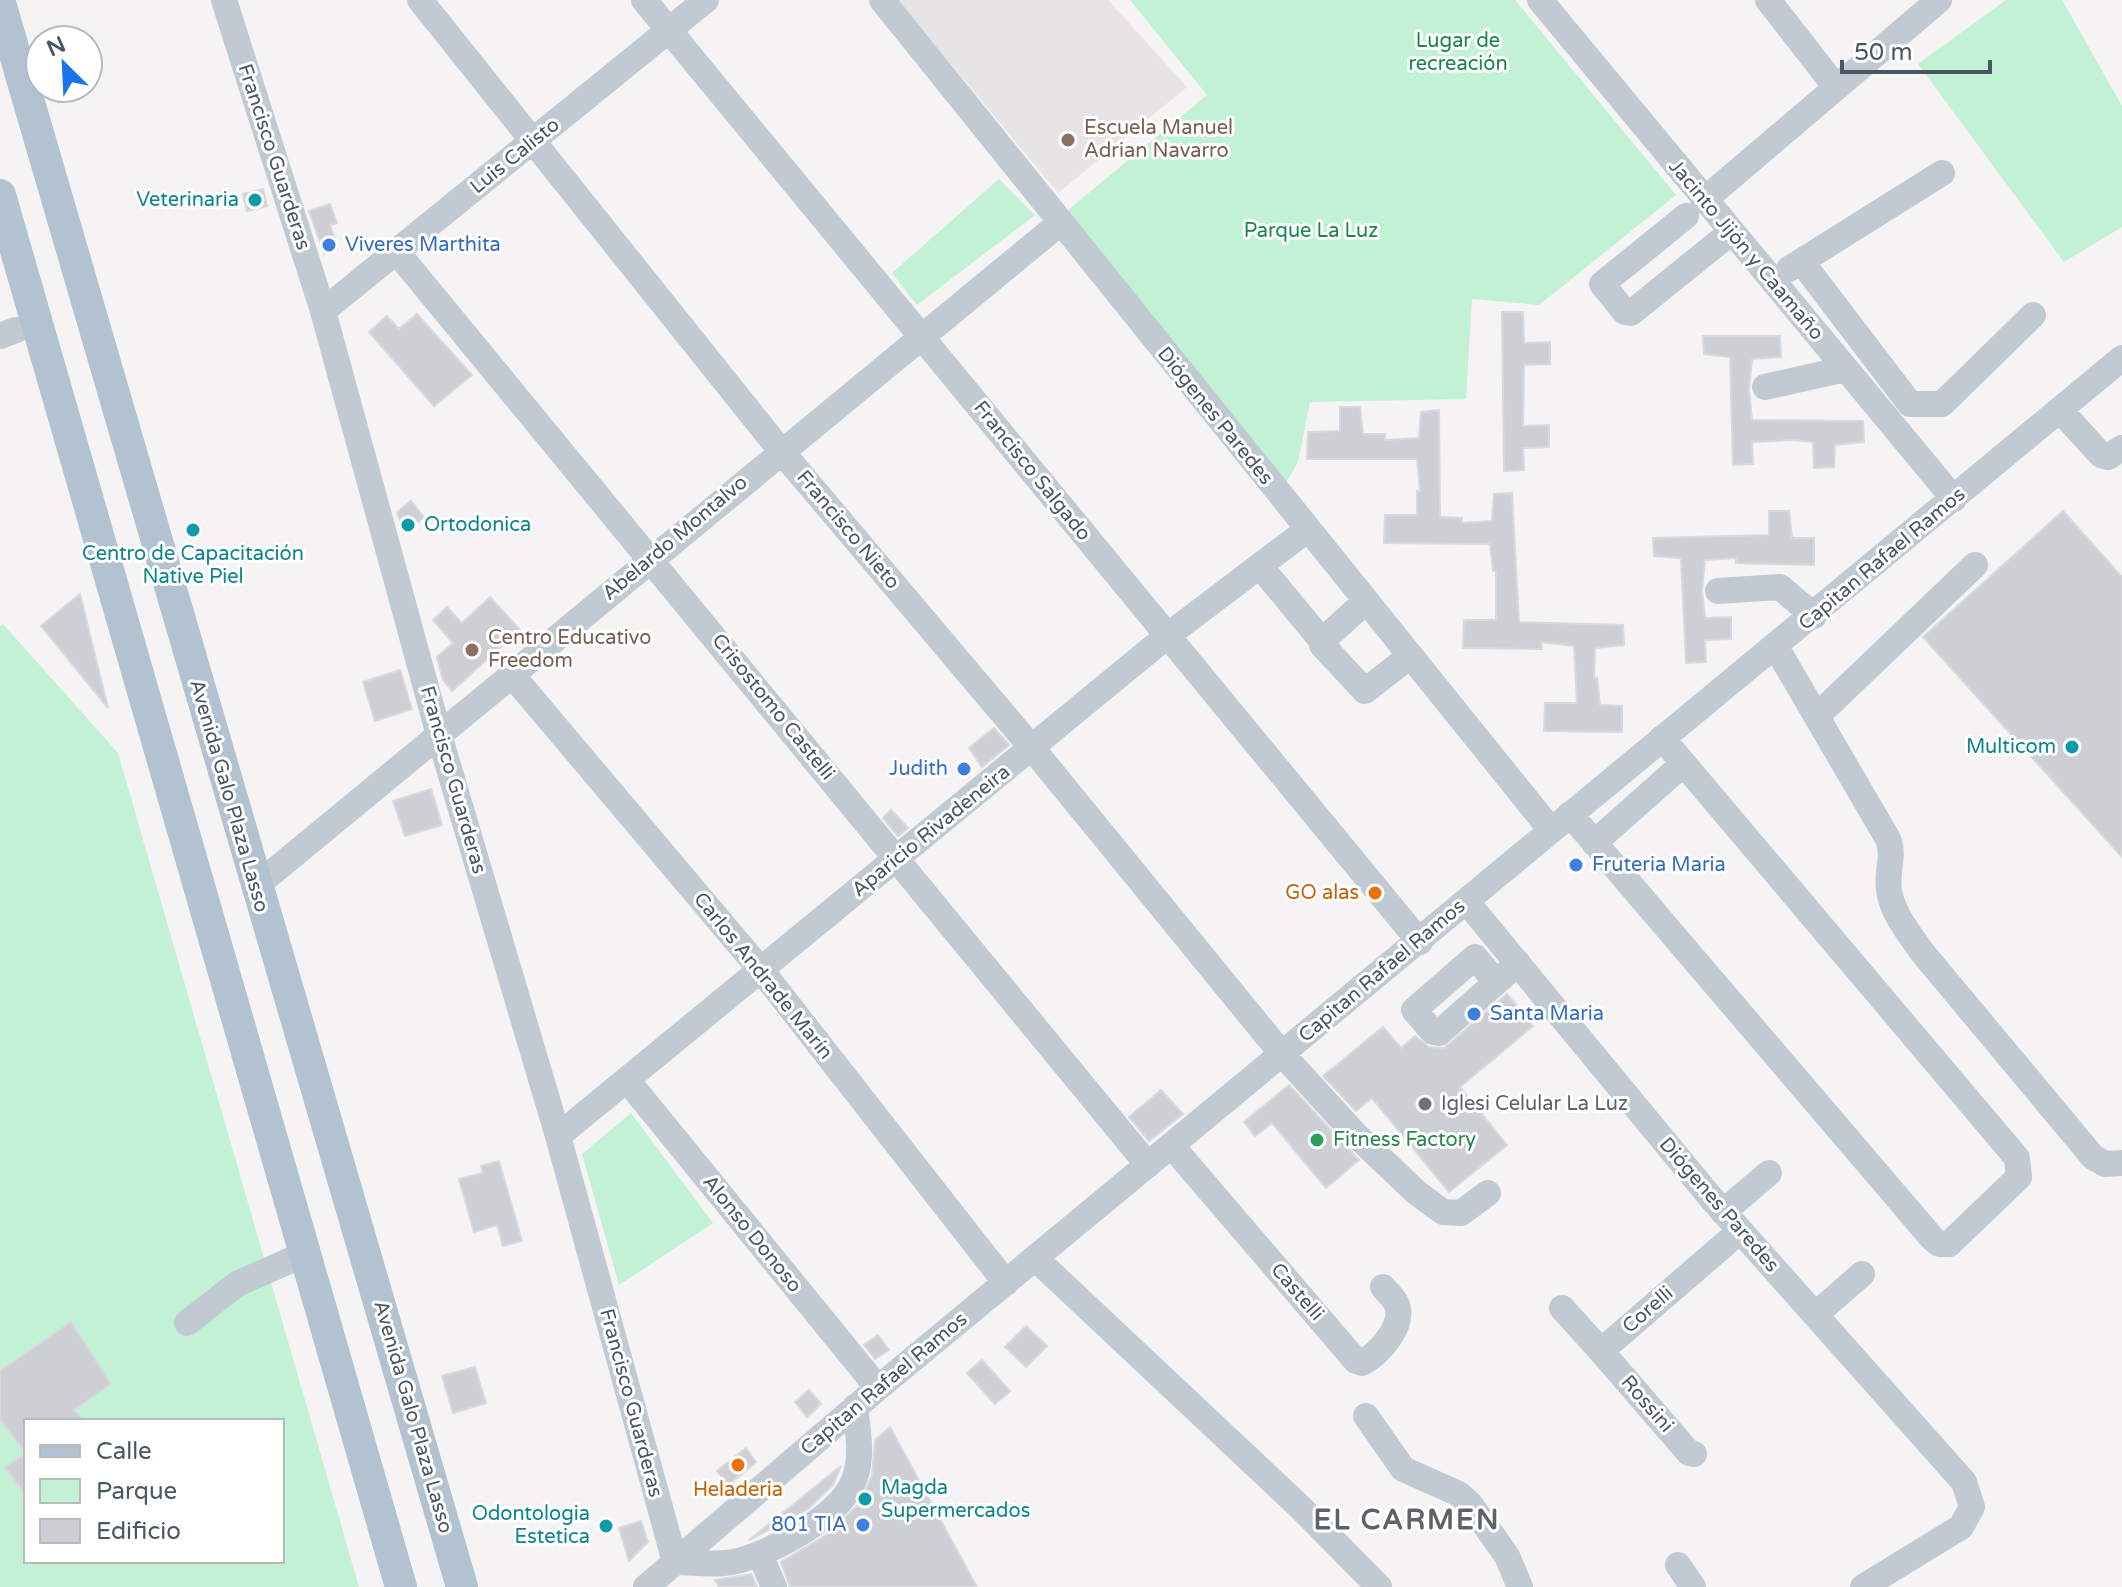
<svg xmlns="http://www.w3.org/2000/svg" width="2122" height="1587" font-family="'Varela Round',sans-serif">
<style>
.education{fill:#e6e4e5}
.green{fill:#c3f1d5;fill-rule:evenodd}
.building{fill:#cdcfd5;stroke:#d7d9de;stroke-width:2}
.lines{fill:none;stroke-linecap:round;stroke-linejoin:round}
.minor{stroke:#c1cad2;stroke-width:26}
.major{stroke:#b3c2d1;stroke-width:32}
.education-dot{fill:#8d6e63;stroke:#fff;stroke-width:3}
.culture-dot{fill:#0f9aa8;stroke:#fff;stroke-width:3}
.shop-dot{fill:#3f7fe0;stroke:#fff;stroke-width:3}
.food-dot{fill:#e8710a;stroke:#fff;stroke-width:3}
.worship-dot{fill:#6b7280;stroke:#fff;stroke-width:3}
.leisure-dot{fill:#2e9e5b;stroke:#fff;stroke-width:3}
.labels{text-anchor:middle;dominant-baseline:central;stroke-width:6;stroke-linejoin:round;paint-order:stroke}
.park-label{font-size:20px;fill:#17864f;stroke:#fff}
.education-label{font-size:20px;fill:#785e54;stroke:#fff;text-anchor:start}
.street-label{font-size:20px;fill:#4a5661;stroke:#fff}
.culture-label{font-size:20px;fill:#0d838f;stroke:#fff;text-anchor:end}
.shop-label{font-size:20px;fill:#366cbe;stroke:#fff;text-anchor:start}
.food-label{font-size:20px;fill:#c56008;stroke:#fff;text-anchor:end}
.worship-label{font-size:20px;fill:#5b616d;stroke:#fff;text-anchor:start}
.leisure-label{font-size:20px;fill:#27864d;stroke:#fff;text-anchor:start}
.district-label{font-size:28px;font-weight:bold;letter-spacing:2px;fill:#5f6368;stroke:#fff}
</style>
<rect width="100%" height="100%" fill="#f5f3f3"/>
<!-- education -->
<path class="education" d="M898 0H1108L1187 87 1058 193Z"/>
<!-- green -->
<path class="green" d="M1130 0H1515L1676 195 1539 305 1472 299 1466 399 1310 402 1298 462 1283 488 1068 210 1207 95Z
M2006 0H2062L2122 106V227L2064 262 1918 64Z
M999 179 1035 215 917 305 892 273Z
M3 624 118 753 359 1587H0V626ZM26 1421H282V1561H26Z
M631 1113 713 1223 619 1285 582 1154Z"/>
<!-- building -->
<path class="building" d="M263 189 267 206 247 211 243 194Z
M330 204 337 223 330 225 338 249 324 254 309 211Z
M1502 312H1523L1524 343 1550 342V364L1524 365 1523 426 1549 425V447L1523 448 1524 470 1504 471Z
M417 314 472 375 434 406 369 332 387 316 399 329Z
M1703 336H1780L1781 357 1752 359 1749 390 1752 420 1863 421 1864 442 1835 445 1834 467 1814 468 1813 442 1793 440 1752 442 1753 464 1733 465 1730 357 1704 354Z
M1340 407H1360L1363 434H1385V440L1419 438 1421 412 1439 410 1440 517 1462 518V523L1492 521 1494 494 1512 493 1519 622 1623 625 1624 645 1595 648 1594 678H1597L1600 705 1622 706V732L1544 731 1545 703H1577L1574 646 1541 642 1542 649 1463 648 1464 620H1496V571H1493L1490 544 1384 543 1385 515H1417V491H1420L1417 459H1307L1308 432 1340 431Z
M411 501 424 517 404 533 397 512Z
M1769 511H1789L1792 538H1814V565L1736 563V558L1705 560 1702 591 1705 618 1731 617V639L1705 640 1706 662 1686 663 1681 558 1654 556 1653 538 1769 535Z
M2063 511 2122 577V857L1923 637Z
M80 594 108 708 41 626Z
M490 597 520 630 452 691 443 680 437 657 453 643 433 620 447 607 462 623Z
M400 670 412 709 375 721 363 682Z
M994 728 1009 745 982 767 969 748Z
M431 789 442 825 405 836 393 801Z
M891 810 908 828 898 836 883 818Z
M1507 994 1533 1026 1460 1087 1507 1145 1449 1192 1372 1098 1356 1111 1323 1076 1383 1027 1401 1048 1415 1036 1429 1047 1444 1048Z
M1289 1085 1359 1160 1326 1188 1272 1123 1255 1136 1244 1122Z
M1161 1090 1183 1114 1149 1141 1129 1117Z
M499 1161 522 1241 503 1246 497 1225 474 1232 459 1179 483 1173 481 1166Z
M71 1322 111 1384 74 1410 85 1421H26V1495L5 1467 26 1454 0 1419V1371Z
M1026 1326 1047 1346 1026 1367 1005 1347Z
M878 1335 889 1350 875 1359 864 1345Z
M982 1360 1010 1391 995 1404 967 1373Z
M475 1367 486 1403 453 1413 442 1376Z
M809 1390 821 1404 807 1417 795 1402Z
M890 1427 977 1587H790L781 1562 826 1535 859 1504 872 1476 875 1440Z
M746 1448 756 1462 728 1485 717 1471Z
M841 1466 833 1485 808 1509 749 1540Z
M641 1521 648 1542 629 1561 619 1528Z
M751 1574 757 1587H719L715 1580Z"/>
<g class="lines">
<!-- minor -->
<path class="minor" d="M224 0 323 311 439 735 558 1136 675 1562C691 1562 708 1565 724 1563 761 1561 842 1516 854 1480 863 1457 858 1431 855 1407
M420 0 781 451 1032 748 1282 1054 1356 1135 1417 1193 1443 1212 1461 1213 1488 1193
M644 0 1420 942
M882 0 1551 830
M1540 0 1954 499
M1768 0 1835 86
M1703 201 1939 0
M1686 216 1602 284 1625 312 1631 313 1730 233
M396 251 1148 1165
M1801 261 1910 404H1942L2033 315
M1789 269 1942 173
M323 311 706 0
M0 336 16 330
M1765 387 1845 369
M2060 410 2101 455 2108 457 2122 448
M1260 566 1322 641
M1718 591 1780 587 1814 616
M1365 602 1322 641V645L1365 691 1410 656
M1776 647 1888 839C1895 857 1886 871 1889 890 1892 913 1909 933 1922 952L2093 1157 2105 1164 2122 1163
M512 675 761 970 1006 1283
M1818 715 1975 565
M1570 814 1932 1238 1939 1244H1949L2019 1177 2017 1158 1662 738
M1594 843 1683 764
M256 886 1060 223
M1466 901 1712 1199 1964 1482 1972 1507 1961 1527 1863 1587
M1496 982 1475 957 1414 1010 1433 1032 1439 1033 1518 963
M627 1080 878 1388
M558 1136 1167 636 1307 530
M1171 1145 1356 1361 1362 1363C1380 1353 1406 1324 1396 1303 1393 1297 1387 1292 1383 1287
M1723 1212 1769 1173
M1035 1258 1300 1507 1379 1587
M1562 1308 1601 1351 1740 1231
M1815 1315 1862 1274
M187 1323 237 1284 291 1260
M1601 1351 1689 1453 1694 1454
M1366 1416 1403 1469 1459 1494 1470 1504 1507 1556 1520 1587
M760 1554 774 1587
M1678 1565 1693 1587
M646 1587 878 1388 2122 358"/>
<!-- major -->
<path class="major" d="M0 3 462 1587
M0 195 401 1587"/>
</g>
<!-- markers -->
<g class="education-dot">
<circle cx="1068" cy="140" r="8"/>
<circle cx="472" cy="650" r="8"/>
</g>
<g class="culture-dot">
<circle cx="255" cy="200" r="8"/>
<circle cx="408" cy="525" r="8"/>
<circle cx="193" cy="530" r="8"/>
<circle cx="2072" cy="747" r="8"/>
<circle cx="865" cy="1499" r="8"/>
<circle cx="606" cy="1526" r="8"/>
</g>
<g class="shop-dot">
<circle cx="329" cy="245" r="8"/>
<circle cx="964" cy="769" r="8"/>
<circle cx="1576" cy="865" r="8"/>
<circle cx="1474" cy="1014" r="8"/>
<circle cx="863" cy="1525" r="8"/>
</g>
<g class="food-dot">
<circle cx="1375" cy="893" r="8"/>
<circle cx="738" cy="1465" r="8"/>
</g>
<circle class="worship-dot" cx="1425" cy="1104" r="8"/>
<circle class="leisure-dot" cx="1317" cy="1140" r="8"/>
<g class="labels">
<!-- park labels -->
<g class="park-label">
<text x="1458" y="41">Lugar de<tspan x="1458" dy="23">recreación</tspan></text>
<text x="1311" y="231">Parque La Luz</text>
</g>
<!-- education labels -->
<g class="education-label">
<text x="1084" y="128">Escuela Manuel<tspan x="1084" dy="23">Adrian Navarro</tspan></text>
<text x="488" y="638">Centro Educativo<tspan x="488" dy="23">Freedom</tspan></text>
</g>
<!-- street labels -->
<g class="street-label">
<text transform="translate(515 156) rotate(-39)">Luis Calisto</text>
<text transform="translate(274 157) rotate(72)">Francisco Guarderas</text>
<text transform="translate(1746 250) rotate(50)">Jacinto Jijón y Caamaño</text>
<text transform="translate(1215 416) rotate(51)">Diógenes Paredes</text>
<text transform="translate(1032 471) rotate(51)">Francisco Salgado</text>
<text transform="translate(848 530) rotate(50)">Francisco Nieto</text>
<text transform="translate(675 538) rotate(-40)">Abelardo Montalvo</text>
<text transform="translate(1882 559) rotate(-40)">Capitan Rafael Ramos</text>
<text transform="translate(773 707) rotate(51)">Crisostomo Castelli</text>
<text transform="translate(453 780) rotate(74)">Francisco Guarderas</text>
<text transform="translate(229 796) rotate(74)">Avenida Galo Plaza Lasso</text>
<text transform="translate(931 831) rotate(-39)">Aparicio Rivadeneira</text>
<text transform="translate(1382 971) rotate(-40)">Capitan Rafael Ramos</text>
<text transform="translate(763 976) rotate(51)">Carlos Andrade Marín</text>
<text transform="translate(1719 1205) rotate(49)">Diógenes Paredes</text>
<text transform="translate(752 1234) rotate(51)">Alonso Donoso</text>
<text transform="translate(1297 1292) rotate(49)">Castelli</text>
<text transform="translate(1648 1310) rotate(-41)">Corelli</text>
<text transform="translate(884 1384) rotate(-40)">Capitan Rafael Ramos</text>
<text transform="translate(631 1403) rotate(75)">Francisco Guarderas</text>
<text transform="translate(1647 1404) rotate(49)">Rossini</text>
<text transform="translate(413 1417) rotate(74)">Avenida Galo Plaza Lasso</text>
</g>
<!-- culture labels -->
<g class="culture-label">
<text x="239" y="200">Veterinaria</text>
<text x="424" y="525" text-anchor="start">Ortodonica</text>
<text x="193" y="554" text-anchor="middle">Centro de Capacitación<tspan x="193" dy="23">Native Piel</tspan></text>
<text x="2056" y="747">Multicom</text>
<text x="881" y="1488" text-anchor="start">Magda<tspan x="881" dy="23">Supermercados</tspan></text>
<text x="590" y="1514">Odontologia<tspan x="590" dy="23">Estetica</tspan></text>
</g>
<!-- shop labels -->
<g class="shop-label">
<text x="345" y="245">Viveres Marthita</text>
<text x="948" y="769" text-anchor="end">Judith</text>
<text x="1592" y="865">Fruteria Maria</text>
<text x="1490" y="1014">Santa Maria</text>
<text x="847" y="1525" text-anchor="end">801 TIA</text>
</g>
<!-- food labels -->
<g class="food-label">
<text x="1359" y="893">GO alas</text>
<text x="738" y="1490" text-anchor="middle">Heladeria</text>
</g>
<!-- worship labels -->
<g class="worship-label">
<text x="1441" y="1104">Iglesi Celular La Luz</text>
</g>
<!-- leisure labels -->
<g class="leisure-label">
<text x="1333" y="1140">Fitness Factory</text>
</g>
<!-- district labels -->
<g class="district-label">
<text x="1407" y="1520">EL CARMEN</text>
</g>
</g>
<!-- legend -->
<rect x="24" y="1419" width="260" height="144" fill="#ffffff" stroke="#b7bbc0" stroke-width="2"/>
<rect x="40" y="1445" width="40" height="12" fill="#b3c2d1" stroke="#b7bbc0" stroke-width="2"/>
<text x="96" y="1459" font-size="24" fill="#4a5661">Calle</text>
<rect x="40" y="1479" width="40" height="24" fill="#c3f1d5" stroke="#b7bbc0" stroke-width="2"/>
<text x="96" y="1499" font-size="24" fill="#4a5661">Parque</text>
<rect x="40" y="1519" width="40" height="24" fill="#cdcfd5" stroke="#b7bbc0" stroke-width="2"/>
<text x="96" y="1539" font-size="24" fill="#4a5661">Edificio</text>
<!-- north arrow -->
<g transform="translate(64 64) rotate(336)"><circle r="38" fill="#ffffff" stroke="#b7bbc0" stroke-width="2"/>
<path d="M0-6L14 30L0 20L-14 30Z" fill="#1a73e8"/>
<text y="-12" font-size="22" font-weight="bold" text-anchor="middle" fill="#4a5661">N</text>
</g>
<!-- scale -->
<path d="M1842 60v12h148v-12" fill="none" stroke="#4a5661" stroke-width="4"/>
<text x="1854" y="60" font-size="24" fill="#4a5661" stroke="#ffffff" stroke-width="6" paint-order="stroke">50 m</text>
</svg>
